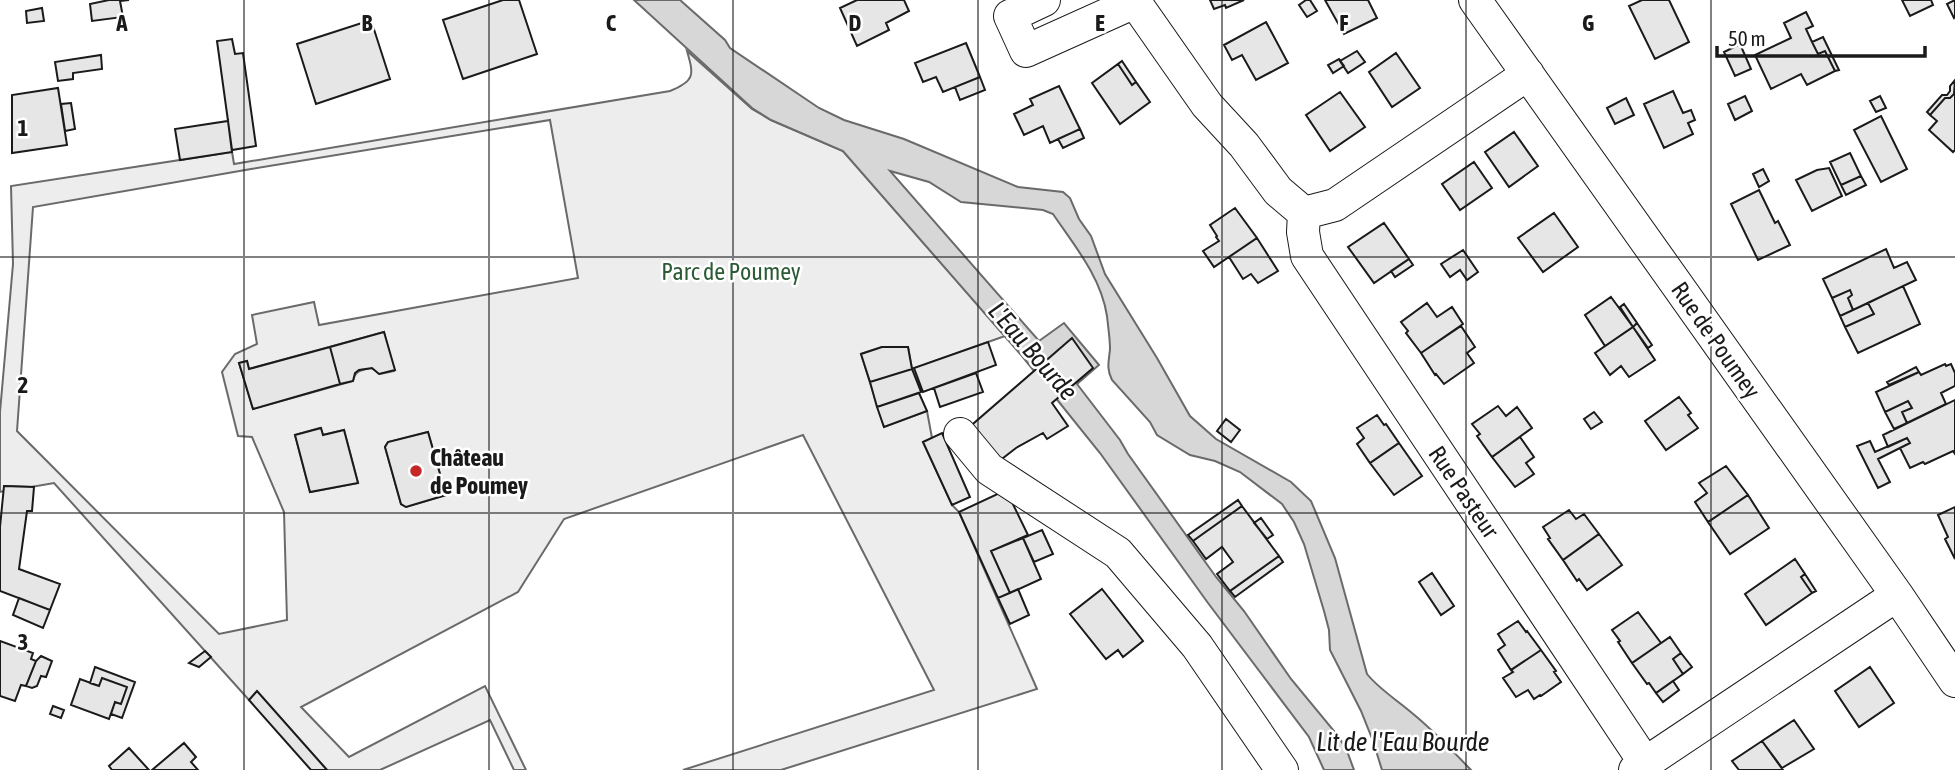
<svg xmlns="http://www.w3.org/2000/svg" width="1955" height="770" font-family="'Asap Condensed',sans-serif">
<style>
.green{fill:#ededed;stroke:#6a6a6a;stroke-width:2;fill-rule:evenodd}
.water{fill:#d7d7d7;stroke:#6a6a6a;stroke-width:2}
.building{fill:#e6e6e6;stroke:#1a1a1a;stroke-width:2}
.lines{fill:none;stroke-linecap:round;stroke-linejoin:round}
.minor-casing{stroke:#1a1a1a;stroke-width:34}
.minor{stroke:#fff;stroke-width:32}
.grid{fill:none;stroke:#1a1a1a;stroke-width:2;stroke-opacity:0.55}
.poi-dot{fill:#c62828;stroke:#fff;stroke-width:2.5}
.labels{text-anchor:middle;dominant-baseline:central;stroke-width:5;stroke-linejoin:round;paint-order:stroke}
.park-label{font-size:24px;fill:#2b5a34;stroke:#fff}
.street-label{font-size:24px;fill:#1a1a1a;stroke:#fff}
.poi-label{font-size:24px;font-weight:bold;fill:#1a1a1a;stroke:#fff;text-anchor:start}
.water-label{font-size:26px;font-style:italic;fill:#1a1a1a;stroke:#fff}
.grid-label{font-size:23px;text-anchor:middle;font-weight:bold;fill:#1a1a1a;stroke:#fff;stroke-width:5;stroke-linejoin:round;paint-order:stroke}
</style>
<rect width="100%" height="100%" fill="#fff"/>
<!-- green -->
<path class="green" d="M687 51 752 109 771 120 843 151 1005 336 912 369 908 347H882L861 354 884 427 927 411 932 438 923 442 952 505 959 512 1037 689 781 770H683L934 690 803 435 564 519 518 592 301 707 349 757 485 686 526 770H514L490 720 380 770H327L257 692 249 700 54 483 31 487 5 486 4 491 0 492V412L13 264 11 186 232 152 234 164 670 91C695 81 694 75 687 51ZM550 120 578 278 319 325 314 302 252 315 257 344 235 354 222 372 238 436 252 437 284 512 287 620 219 634 17 431 33 207 251 169ZM384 332 394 371 380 374 372 368C362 370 355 370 353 381L253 409 239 363 247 361 249 369ZM320 428 323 435 344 430 358 483 310 492 295 435ZM428 432 446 495 406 507 401 504 385 447 388 442Z"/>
<!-- water -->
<path class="water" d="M634 0H680L725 40 730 48 819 108 844 120 904 139 1018 187 1063 192 1070 198 1079 219 1091 236 1105 274 1157 358 1190 416 1216 439 1291 482 1311 501 1335 558 1367 674C1379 689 1397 700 1412 713 1433 730 1452 750 1471 770H1382L1373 741 1361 711 1330 650 1329 630 1324 611 1304 544 1294 522 1282 504 1240 472 1215 461 1190 455 1157 435 1150 422 1112 380C1106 368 1109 361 1110 349 1110 338 1108 326 1107 316 1101 277 1074 245 1053 214L1043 210 961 202 929 182 890 171 1039 341 1064 323 1099 365 1077 384 1120 440 1128 454 1216 577 1244 611 1291 679 1339 737 1347 751 1354 770H1324L1309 737 1208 603 1100 453 1022 356 843 151 771 120 752 108Z"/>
<!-- building -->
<path class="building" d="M109 0H129L120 1 123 17 92 21 90 4Z
M503 0H519L537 54 463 79 443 20Z
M857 0H904L909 11 886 23 889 30 857 46 840 8Z
M1210 0H1244L1226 8 1225 5 1214 9Z
M1306 0H1310L1317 11 1307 17 1299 5Z
M1325 0H1368L1377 18 1344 34Z
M1642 0H1669L1689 42 1655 59 1629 6Z
M1902 0H1931L1933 5 1910 16Z
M1955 0V17L1954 18 1947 4Z
M42 8 44 21 27 23 26 11Z
M1806 12 1813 26 1806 29 1812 42 1818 54 1825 51 1835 71 1807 85 1801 74 1771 89 1755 55 1791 38 1784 23Z
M371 20 390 79 316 104 297 44Z
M1266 22 1288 63 1256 80 1242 55 1232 60 1224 45Z
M1823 37 1839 70 1835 71 1825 51 1818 54 1812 42Z
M232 39 235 54 243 53 256 146 232 150 217 41Z
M966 43 980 77 943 92 936 77 923 82 915 63Z
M1740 44 1751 69 1735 76 1724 52Z
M1357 51 1365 62 1348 73 1340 61Z
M1396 53 1420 88 1392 107 1369 72Z
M101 55 102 69 73 73V79L58 81 55 62Z
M1339 59 1344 66 1333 73 1328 65Z
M1122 61 1136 82 1132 85 1118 64Z
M1118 64 1132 85 1136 82 1150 102 1120 124 1092 83Z
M980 77 985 90 960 100 955 87Z
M1955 80 1954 94 1950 98H1945L1930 115 1927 112 1942 95H1947L1950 91V86Z
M1059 86 1080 129 1050 143 1043 126 1024 135 1014 114 1033 105 1030 99Z
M58 88 67 145 12 153V95Z
M1955 88V150L1953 152 1929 130 1937 121 1930 115 1945 98H1950L1954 94Z
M1673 91 1683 113 1691 110 1695 120 1688 123 1693 134 1664 148 1644 104Z
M1340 92 1365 127 1330 151 1306 115Z
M1745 96 1752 111 1735 120 1728 104Z
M1880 96 1886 108 1876 112 1870 101Z
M1626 98 1634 115 1615 124 1607 108Z
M71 103 75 129 65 131 61 104Z
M1881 116 1907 169 1881 182 1854 130Z
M228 121 232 152 180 160 175 129Z
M1080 129 1084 138 1063 148 1058 139Z
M1514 132 1538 166 1509 187 1485 152Z
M1850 153 1861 176 1841 185 1830 162Z
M1474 162 1492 188 1460 210 1442 184Z
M1829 168 1842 196 1812 211 1796 180 1817 170Z
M1763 169 1769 181 1759 187 1753 174Z
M1861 176 1866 185 1846 195 1841 185Z
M1759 190 1775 223 1778 221 1790 245 1758 260 1731 204Z
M1235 208 1257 238 1214 267 1203 251 1219 241 1216 237 1217 236 1210 225Z
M1554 213 1578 247 1543 272 1518 238Z
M1384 223 1409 259 1374 283 1348 247Z
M1257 238 1278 271 1258 283 1251 274 1243 279 1229 257Z
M1886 249 1894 268 1907 262 1916 280 1853 310 1848 298 1852 295 1850 290 1832 298 1823 279Z
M1463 250 1478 272 1467 280 1460 270 1450 277 1441 264Z
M1409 259 1413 265 1395 277 1391 271Z
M1903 286 1920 324 1858 353 1845 327 1874 314 1868 303Z
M1850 290 1852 295 1848 298 1853 310 1840 316 1832 298Z
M1611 297 1633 327 1605 346 1585 315Z
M1427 303 1437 317 1452 307 1463 324 1421 353 1406 333 1408 331 1401 322Z
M1868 303 1874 314 1845 327 1840 316Z
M1624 304 1637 323 1633 327 1620 307Z
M1637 323 1652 345 1648 348 1633 327Z
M1461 326 1475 347 1467 353 1474 363 1444 384 1436 374 1435 375 1421 353Z
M1633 327 1655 360 1629 377 1621 366 1610 375 1595 353Z
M384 332 395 370 379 374 372 368 359 370 355 373 353 381 340 384 330 347Z
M1072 338 1093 368 1052 403 1068 426 1047 439 1043 433 1016 448 994 465 966 430Z
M988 342 996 365 923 392 914 368Z
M330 347 340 384 253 409 239 363 247 361 249 369Z
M882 347H908L912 369 870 382 861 354Z
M1945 364 1946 366 1951 364 1955 373V386L1941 393 1946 404 1907 423 1902 412 1912 408 1908 401 1885 412 1876 392 1919 372 1921 375Z
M1916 367 1919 372 1889 385 1887 382Z
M912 369 921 392 877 407 870 382Z
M976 373 983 392 940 407 934 388Z
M919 393 927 411 884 427 877 407Z
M1679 397 1691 413 1688 415 1698 428 1666 450 1645 421Z
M1955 400V454L1953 451 1925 464 1923 462 1910 468 1900 448 1910 443 1907 438 1888 447 1883 435Z
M1908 401 1912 408 1902 412 1907 423 1894 429 1885 412Z
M1498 406 1506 416 1517 407 1532 428 1492 457 1477 436 1480 434 1472 424Z
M1594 412 1602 422 1591 429 1584 419Z
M1377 415 1384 425 1386 424 1399 443 1370 463 1357 444 1364 438 1357 428Z
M1226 419 1240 430 1231 442 1217 431Z
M321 428 323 435 344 430 358 483 310 492 295 435Z
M428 432 446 495 406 507 401 504 385 447 388 442Z
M942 433 970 497 952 505 923 442Z
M1520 437 1534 457 1526 463 1534 474 1515 487 1492 457Z
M1907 438 1910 443 1878 459 1890 482 1878 488 1857 446 1870 441 1875 452Z
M1399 443 1422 476 1394 495 1370 463Z
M1726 466 1748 495 1708 522 1695 502 1707 493 1699 483Z
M4 486 34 487 32 511H27L19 569 60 584 50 610 0 591V527Z
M1006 490 1028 535 991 551 1010 593 998 598 959 512Z
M1748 495 1769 528 1730 554 1708 522Z
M1238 500 1242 506 1193 541 1188 535Z
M1242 506 1279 556 1230 591 1217 574 1233 562 1222 547 1206 559 1193 541Z
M1955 507V559L1945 539 1948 537 1938 515Z
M1569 510 1576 519 1584 514 1599 534 1563 560 1548 539 1550 538 1543 527Z
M1261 518 1273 535 1267 539 1254 523Z
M1042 530 1053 554 1034 562 1023 538Z
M1599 534 1622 565 1587 590 1579 579 1577 581 1563 560Z
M1023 538 1041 579 1010 593 991 551Z
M1279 556 1283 562 1235 597 1230 591Z
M1795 559 1805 574 1801 577 1812 593 1766 625 1745 594Z
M1432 573 1454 606 1441 615 1419 582Z
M1805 574 1816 591 1812 593 1801 577Z
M1018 589 1029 615 1010 624 998 598Z
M1102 589 1143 641 1123 657 1118 650 1106 659 1070 614Z
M19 598 50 610 43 628 13 615Z
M1638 612 1661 643 1632 663 1618 642 1620 641 1612 630Z
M1518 621 1526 632 1527 631 1541 650 1511 670 1498 650 1505 645 1498 634Z
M1670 637 1681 653 1673 659 1683 674 1656 693 1649 683 1647 684 1632 663Z
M0 641 33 653 31 659 36 661 26 686 21 685 15 701 0 696Z
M1541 650 1556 671 1554 672 1561 682 1541 696 1540 695 1534 699 1528 690 1516 697 1503 678 1513 672 1511 670Z
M205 651 211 657 199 667 189 663Z
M1681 653 1692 667 1683 674 1673 659Z
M41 656 52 661 46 677 41 676 37 686 32 688 26 686 36 661Z
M95 667 135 682 122 718 111 714 115 702 121 704 127 687 102 678 99 686 90 683Z
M1870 667 1894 703 1859 727 1835 691Z
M102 678 127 687 121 704 115 702 109 719 71 705 80 679 99 686Z
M1673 681 1679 690 1663 702 1656 693Z
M257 691 327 770H311L249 700Z
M53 706 64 710 61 718 50 714Z
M1794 720 1814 749 1782 768 1762 741Z
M1762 741 1783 770H1739L1732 761Z
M184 743 196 757 191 762 198 770H152Z
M129 748 149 770H112L109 766Z"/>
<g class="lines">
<defs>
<path id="minor" d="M1044 0 1010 16 1026 51 1135 2 1134 0
M1475 0 1897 595 1955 681
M1135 2 1207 105 1244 145 1278 191 1304 213 1335 205 1528 74
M1304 213 1303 232 1307 256 1645 763
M960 434 989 469 1118 553 1197 646 1282 770
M1635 770 1897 595"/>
</defs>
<!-- minor casing -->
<use href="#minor" class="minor-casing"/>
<!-- minor -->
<use href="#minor" class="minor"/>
</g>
<!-- grid -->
<path class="grid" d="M244 0V770M489 0V770M733 0V770M978 0V770M1222 0V770M1466 0V770M1711 0V770M0 257H1955M0 513H1955"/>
<!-- markers -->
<circle class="poi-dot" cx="416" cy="471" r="7"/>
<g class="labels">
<!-- park labels -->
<g class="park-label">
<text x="731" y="271">Parc de Poumey</text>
</g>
<!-- street labels -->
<g class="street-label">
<text transform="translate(1716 340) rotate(55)">Rue de Poumey</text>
<text transform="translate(1464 492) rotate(56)">Rue Pasteur</text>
</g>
<!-- poi labels -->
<g class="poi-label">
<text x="430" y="457">Château<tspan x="430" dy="28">de Poumey</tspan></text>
</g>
<!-- water labels -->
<g class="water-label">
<text transform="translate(1033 351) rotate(49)">L'Eau Bourde</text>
<text x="1403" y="742">Lit de l'Eau Bourde</text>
</g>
</g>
<g class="grid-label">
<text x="122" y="31">A</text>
<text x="367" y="31">B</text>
<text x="611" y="31">C</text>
<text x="855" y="31">D</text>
<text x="1100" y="31">E</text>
<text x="1344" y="31">F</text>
<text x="1588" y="31">G</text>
<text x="23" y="136">1</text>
<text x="23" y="393">2</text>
<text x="23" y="650">3</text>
</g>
<!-- scale -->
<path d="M1717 46v10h208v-10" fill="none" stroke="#1a1a1a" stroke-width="3.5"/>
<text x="1728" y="46" font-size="21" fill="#1a1a1a" stroke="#ffffff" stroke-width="5" paint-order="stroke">50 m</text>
</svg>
